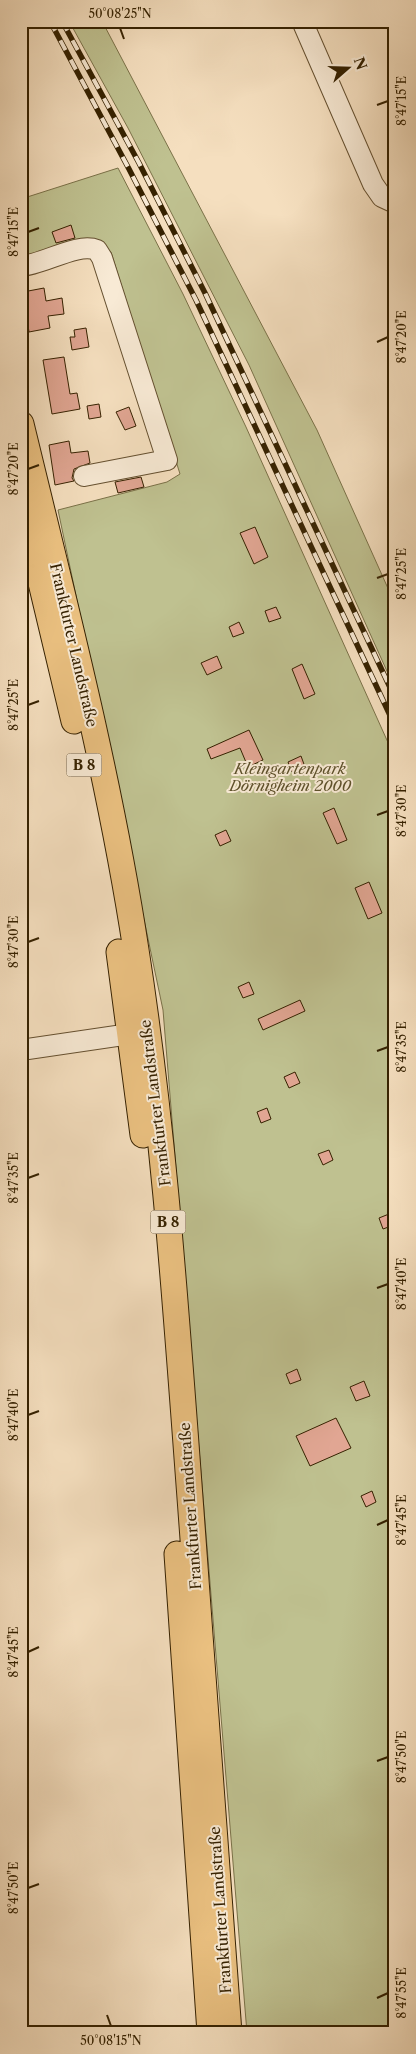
<svg xmlns="http://www.w3.org/2000/svg" width="416" height="2054" font-family="'Libre Caslon Text',serif">
<style>
.green{fill:#bfc190;stroke:#7a7148}
.building{fill:#e1a693;stroke:#352100}
.lines{fill:none;stroke-linecap:round;stroke-linejoin:round}
.minor-casing{stroke:#655030;stroke-width:22}
.major-casing{stroke:#352100;stroke-width:27}
.minor{stroke:#f8ead5;stroke-width:20}
.major{stroke:#eac080;stroke-width:25}
.rail-casing{stroke:#352100;stroke-width:5.5}
.rail{stroke:#f8ead5;stroke-width:4;stroke-dasharray:11;stroke-linecap:butt}
.ticks{fill:none;stroke:#352100;stroke-width:2}
.labels{text-anchor:middle;dominant-baseline:central;stroke-width:4;stroke-linejoin:round;paint-order:stroke}
.shield{fill:#f8ead5;stroke:#705d40;stroke-width:1}
.shield-label{font-size:14px;font-weight:bold;fill:#352100}
.street-label{font-size:15px;fill:#352100;stroke:#f8ead5}
.park-label{font-size:15px;font-style:italic;fill:#5e512b;stroke:#f8ead5}
.neatline{fill:none;stroke:#352100;stroke-width:2}
.ticks-label{font-size:12px;text-anchor:middle;fill:#352100}
</style>
<rect width="100%" height="100%" fill="#f5dfbf"/>
<filter id="stains"><feTurbulence type="fractalNoise" baseFrequency=".004" numOctaves="4"/><feColorMatrix values="0 0 0 0 .2 0 0 0 0 .09 0 0 0 0 .02 0 0 0 .5 -.17"/></filter>
<radialGradient id="worn" r=".72"><stop offset=".6" stop-color="#630" stop-opacity="0"/><stop offset="1" stop-color="#630" stop-opacity=".3"/></radialGradient>
<!-- green -->
<path class="green" d="M69 21H102L317 430 395 604V689L249 365 128 128Z
M118 168 183 294 246 427 395 758V2033H247L163 1010 58 510 167 482 180 474 111 252 93 241 21 257V199Z"/>
<!-- building -->
<path class="building" d="M71 225 75 238 56 243 52 232Z
M44 288 46 301 62 298 64 314 48 316 50 328 29 332 27 319 21 320V305L25 304 23 292Z
M86 328 89 347 72 350 70 337H75L74 330Z
M64 357 70 394 77 393 80 409 52 414 43 360Z
M99 404 101 417 89 419 87 406Z
M129 407 136 426 125 430 116 412Z
M69 441 71 453 88 451 90 463 74 469 72 478 74 481 55 485 49 445Z
M141 477 144 487 118 493 115 482Z
M255 527 268 557 254 564 240 533Z
M276 607 281 618 269 622 265 611Z
M239 622 244 633 233 637 229 627Z
M217 656 222 668 207 675 201 663Z
M302 664 315 694 304 699 292 669Z
M249 730 263 760 248 767 240 748 211 759 207 749Z
M301 756 305 767 292 772 288 762Z
M334 808 347 840 337 844 323 813Z
M226 830 231 841 220 846 215 835Z
M369 882 382 913 368 919 355 888Z
M249 982 254 994 243 998 238 987Z
M300 1000 305 1011 263 1030 258 1019Z
M295 1072 300 1083 289 1088 284 1077Z
M267 1108 271 1119 261 1123 257 1112Z
M329 1150 333 1160 323 1165 318 1154Z
M389 1214 394 1225 383 1229 379 1218Z
M297 1369 301 1380 290 1384 286 1374Z
M364 1381 370 1396 356 1401 350 1387Z
M336 1418 351 1448 310 1466 296 1436Z
M372 1491 376 1502 366 1507 361 1496Z"/>
<g class="lines">
<defs>
<path id="minor" d="M302 21 373 184 382 197 395 203
M21 266C43 265 77 242 97 250L102 258 167 460 84 476
M21 1050 130 1034"/>
<path id="major" d="M21 424C63 598 109 773 136 950 163 1123 175 1297 188 1471 202 1658 215 1845 229 2033
M21 499 74 721
M119 952 143 1135
M177 1554 210 2033"/>
</defs>
<!-- minor casing -->
<use href="#minor" class="minor-casing"/>
<!-- major casing -->
<use href="#major" class="major-casing"/>
<!-- minor -->
<use href="#minor" class="minor"/>
<!-- major -->
<use href="#major" class="major"/>
<defs>
<path id="rail" d="M50 21 129 169 196 300 395 726
M62 21 139 163 205 293 395 698"/>
</defs>
<!-- rail casing -->
<use href="#rail" class="rail-casing"/>
<!-- rail -->
<use href="#rail" class="rail"/>
</g>
<!-- ticks -->
<path class="ticks" d="M120 28 124 39M377 105 388 101M28 232 39 228M377 342 388 337M28 469 39 465M377 578 388 574M28 705 39 701M377 815 388 811M28 942 39 938M377 1051 388 1047M28 1178 39 1174M377 1288 388 1284M28 1415 39 1411M377 1525 388 1520M28 1652 39 1647M377 1761 388 1757M28 1888 39 1884M377 1998 388 1993M107 2015 111 2026"/>
<g class="labels">
<!-- shield labels -->
<g class="shield">
<rect x="66.5" y="753.5" width="35" height="23" rx="4"/>
<rect x="150.5" y="1210.5" width="35" height="23" rx="4"/>
</g>
<g class="shield-label">
<text x="84" y="765">B 8</text>
<text x="168" y="1222">B 8</text>
</g>
<!-- street labels -->
<g class="street-label">
<text transform="translate(74 645) rotate(77)">Frankfurter Landstraße</text>
<text transform="translate(155 1103) rotate(-97)">Frankfurter Landstraße</text>
<text transform="translate(190 1506) rotate(-94)">Frankfurter Landstraße</text>
<text transform="translate(220 1910) rotate(-94)">Frankfurter Landstraße</text>
</g>
<!-- park labels -->
<g class="park-label">
<text x="290" y="768">Kleingartenpark<tspan x="290" dy="17">Dörnigheim 2000</tspan></text>
</g>
</g>
<!-- margin -->
<rect width="416" height="2054" fill="none" stroke="#f5dfbf" stroke-width="55"/>
<!-- north arrow -->
<g transform="translate(348 68) rotate(70)" stroke="#f8ead5" stroke-width="4" paint-order="stroke">
<path d="M0-4L9 19L0 12L-9 19Z" fill="#352100"/>
<text y="-8" font-size="14" font-weight="bold" text-anchor="middle" fill="#352100">N</text>
</g>
<rect x="28" y="28" width="360" height="1998" class="neatline"/>
<g class="ticks-label">
<text x="120" y="18">50°08'25"N</text>
<text transform="translate(402 101) rotate(-90)" y="4">8°47'15"E</text>
<text transform="translate(14 232) rotate(-90)" y="4">8°47'15"E</text>
<text transform="translate(402 337) rotate(-90)" y="4">8°47'20"E</text>
<text transform="translate(14 469) rotate(-90)" y="4">8°47'20"E</text>
<text transform="translate(402 574) rotate(-90)" y="4">8°47'25"E</text>
<text transform="translate(14 705) rotate(-90)" y="4">8°47'25"E</text>
<text transform="translate(402 811) rotate(-90)" y="4">8°47'30"E</text>
<text transform="translate(14 942) rotate(-90)" y="4">8°47'30"E</text>
<text transform="translate(402 1047) rotate(-90)" y="4">8°47'35"E</text>
<text transform="translate(14 1178) rotate(-90)" y="4">8°47'35"E</text>
<text transform="translate(402 1284) rotate(-90)" y="4">8°47'40"E</text>
<text transform="translate(14 1415) rotate(-90)" y="4">8°47'40"E</text>
<text transform="translate(402 1520) rotate(-90)" y="4">8°47'45"E</text>
<text transform="translate(14 1652) rotate(-90)" y="4">8°47'45"E</text>
<text transform="translate(402 1757) rotate(-90)" y="4">8°47'50"E</text>
<text transform="translate(14 1888) rotate(-90)" y="4">8°47'50"E</text>
<text transform="translate(402 1993) rotate(-90)" y="4">8°47'55"E</text>
<text x="111" y="2045">50°08'15"N</text>
</g>
<rect width="100%" height="100%" filter="url(#stains)"/>
<rect width="100%" height="100%" fill="url(#worn)"/>
</svg>
